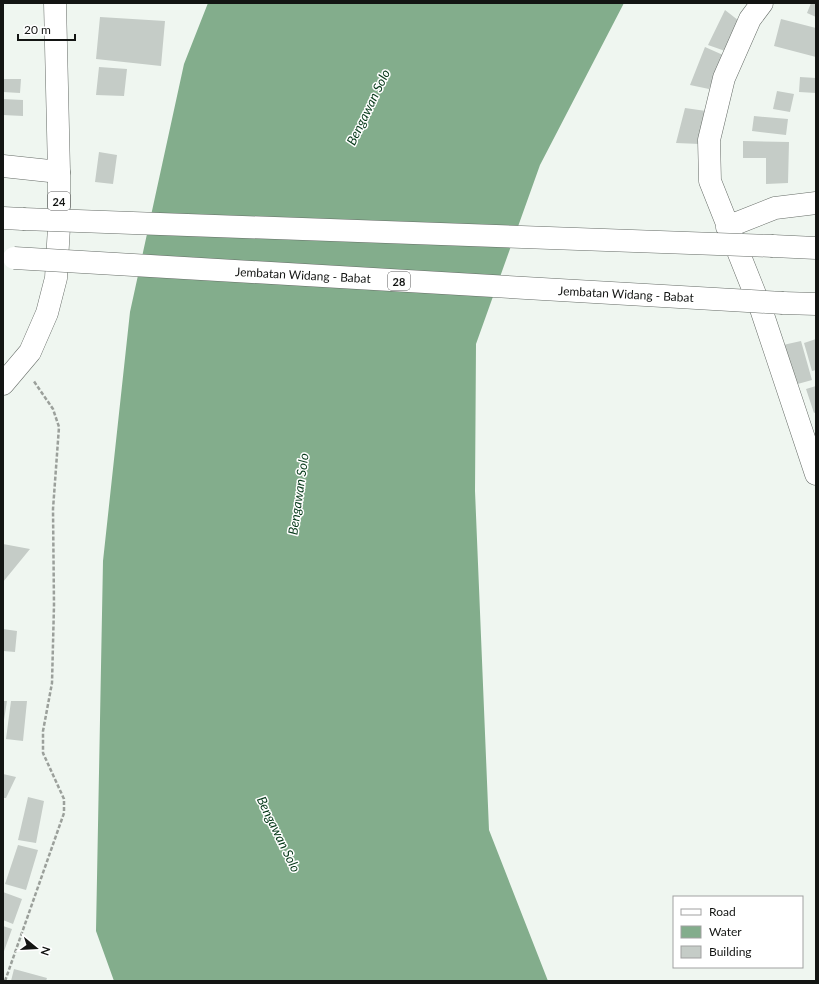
<svg xmlns="http://www.w3.org/2000/svg" width="819" height="984" font-family="Lato,sans-serif">
<style>
.water{fill:#83ad8c}
.building{fill:#c5ccc7}
.lines{fill:none;stroke-linecap:round;stroke-linejoin:round}
.minor-casing{stroke:#666c67;stroke-width:23}
.highway-casing{stroke:#666c67;stroke-width:23}
.path{stroke:#9ba09b;stroke-width:2.5;stroke-dasharray:4 2;stroke-linecap:butt}
.minor{stroke:#fff;stroke-width:22}
.highway{stroke:#fff;stroke-width:22}
.highway-bridge-casing{stroke:#666c67;stroke-width:23;stroke-linecap:butt}
.highway-bridge{stroke:#fff;stroke-width:22}
.labels{text-anchor:middle;dominant-baseline:central;stroke-width:3;stroke-linejoin:round;paint-order:stroke}
.shield{fill:#fff;stroke:#5a5b5a;stroke-width:1}
.shield-label{font-size:11px;font-weight:bold;fill:#131513}
.street-label{font-size:12px;fill:#131513;stroke:#fff}
.water-label{font-size:13px;font-style:italic;fill:#063919;stroke:#fff}
</style>
<rect width="100%" height="100%" fill="#eff6f0"/>
<!-- water -->
<path class="water" d="M208 3H624L540 165 476 344 475 491 489 830 548 981H114L96 931 103 561 130 312 184 64Z"/>
<!-- building -->
<path class="building" d="M811 3H816V17L807 13Z
M725 10 743 24 728 52 708 45Z
M100 17 165 21 161 66 96 59Z
M781 19 816 28V57L774 46Z
M705 47 723 55 709 89 690 85Z
M99 67 127 69 124 96 96 95Z
M800 77 816 78V93L799 92Z
M3 79H21L20 93 3 92Z
M777 91 794 94 790 112 773 109Z
M3 99 23 100V116L3 115Z
M685 108 706 111 700 144 676 143Z
M754 116 788 119 786 135 752 131Z
M743 141 789 142 788 183 766 184V158H743Z
M99 152 117 155 113 184 95 182Z
M816 339V370L812 371 804 343Z
M801 341 812 380 794 385 783 345Z
M816 386V412L814 413 806 389Z
M3 544 30 549 3 582Z
M3 629 17 631 15 652 3 651Z
M3 701H7L4 720H3Z
M11 701H27L23 741 6 739Z
M3 774 16 777 6 798H3Z
M28 797 44 801 36 843 18 840Z
M18 845 38 850 26 890 5 884Z
M3 892 22 899 13 924 3 920Z
M3 926 12 929 3 954Z
M14 969 47 978 46 981H11Z"/>
<g class="lines">
<defs>
<path id="minor" d="M762 3 750 19 724 78 709 140 710 181 761 309 816 474
M3 166 59 172
M727 227 775 208 816 203"/>
<path id="highway" d="M3 218 23 219
M773 246 816 248
M783 303 816 304
M3 384 30 352 47 313 56 278 59 227V172L55 3"/>
</defs>
<!-- minor casing -->
<use href="#minor" class="minor-casing"/>
<!-- highway casing -->
<use href="#highway" class="highway-casing"/>
<!-- path -->
<path class="path" d="M5 981 64 813V799L43 753V731L52 683 54 605 53 509 59 427 53 409 33 380"/>
<!-- minor -->
<use href="#minor" class="minor"/>
<!-- highway -->
<use href="#highway" class="highway"/>
<defs>
<path id="highway-bridge" d="M23 219 773 246
M14 258 783 303"/>
</defs>
<!-- highway-bridge casing -->
<use href="#highway-bridge" class="highway-bridge-casing"/>
<!-- highway-bridge -->
<use href="#highway-bridge" class="highway-bridge"/>
</g>
<g class="labels">
<!-- shield labels -->
<g class="shield">
<rect x="48" y="192" width="22" height="18" rx="3"/>
<rect x="388" y="272" width="22" height="18" rx="3"/>
</g>
<g class="shield-label">
<text x="59" y="201">24</text>
<text x="399" y="281">28</text>
</g>
<!-- street labels -->
<g class="street-label">
<text transform="translate(303 275) rotate(3)">Jembatan Widang - Babat</text>
<text transform="translate(626 294) rotate(3)">Jembatan Widang - Babat</text>
</g>
<!-- water labels -->
<g class="water-label">
<text transform="translate(368 107) rotate(-64)">Bengawan Solo</text>
<text transform="translate(298 494) rotate(-82)">Bengawan Solo</text>
<text transform="translate(279 834) rotate(64)">Bengawan Solo</text>
</g>
</g>
<!-- border -->
<rect width="819" height="984" fill="none" stroke="#131513" stroke-width="8"/>
<!-- legend -->
<rect x="673" y="896" width="130" height="72" fill="#ffffff" stroke="#a1a1a1"/>
<rect x="681" y="909" width="20" height="6" fill="#ffffff" stroke="#a1a1a1"/>
<text x="709" y="916" font-size="12" fill="#131513">Road</text>
<rect x="681" y="926" width="20" height="12" fill="#83ad8c" stroke="#a1a1a1"/>
<text x="709" y="936" font-size="12" fill="#131513">Water</text>
<rect x="681" y="946" width="20" height="12" fill="#c5ccc7" stroke="#a1a1a1"/>
<text x="709" y="956" font-size="12" fill="#131513">Building</text>
<!-- north arrow -->
<g transform="translate(36 948) rotate(108)" stroke="#ffffff" stroke-width="3" paint-order="stroke">
<path d="M0-3L7 15L0 10L-7 15Z" fill="#131513"/>
<text y="-6" font-size="11" font-weight="bold" text-anchor="middle" fill="#131513">N</text>
</g>
<!-- scale -->
<path d="M18 34v6h57v-6" fill="none" stroke="#131513" stroke-width="2"/>
<text x="24" y="34" font-size="12" fill="#131513" stroke="#ffffff" stroke-width="3" paint-order="stroke">20 m</text>
</svg>
